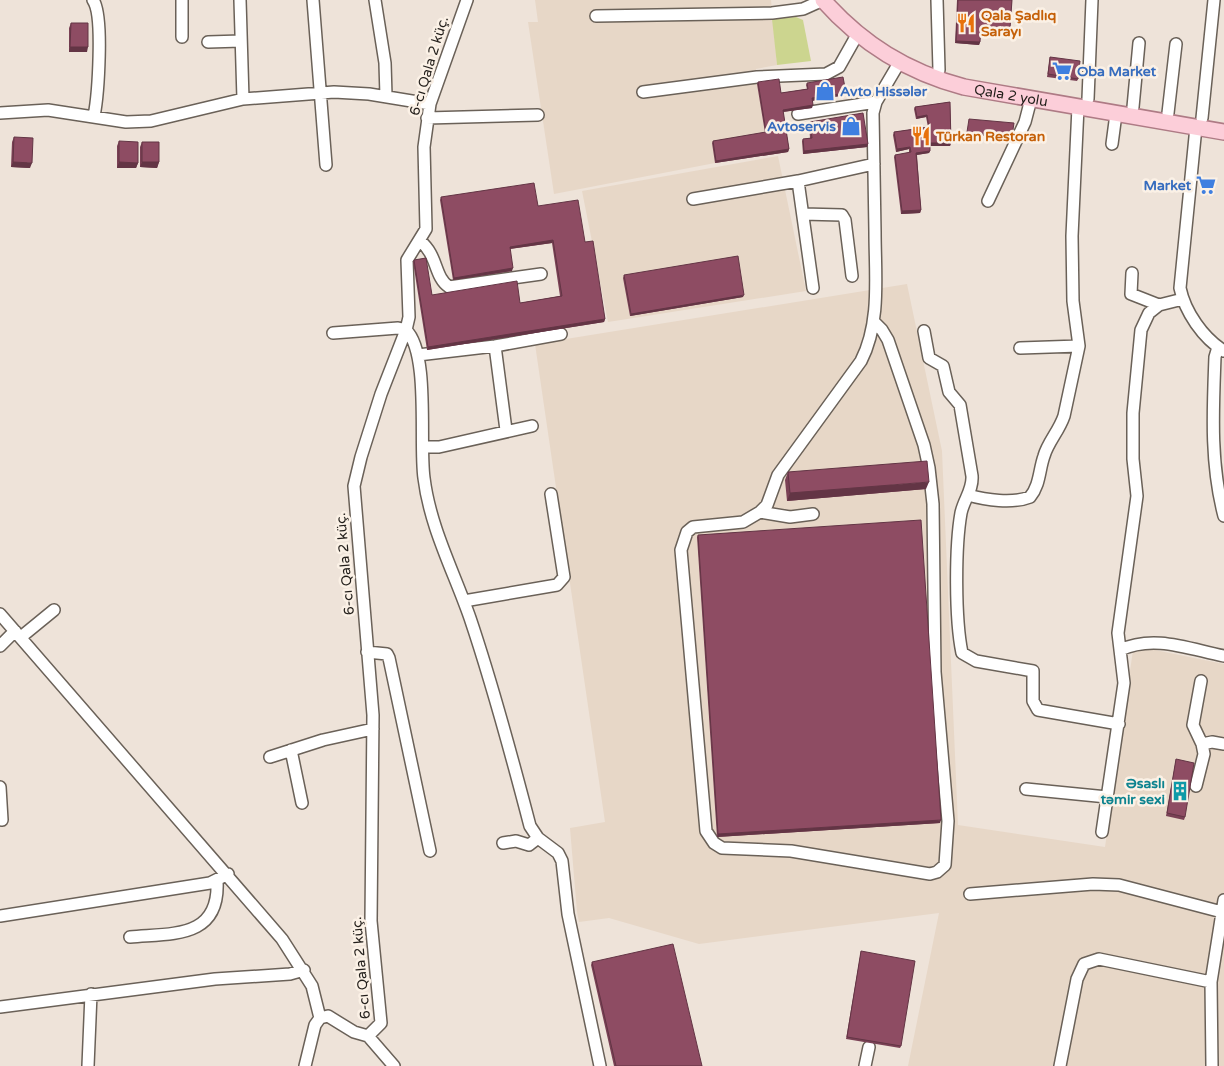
<svg xmlns="http://www.w3.org/2000/svg" width="1224" height="1066" font-family="'Varela Round',sans-serif">
<style>
.built{fill:#e7d7c7}
.green{fill:#ccd58f}
.lines{fill:none;stroke-linecap:round;stroke-linejoin:round}
.minor-casing{stroke:#6a6158;stroke-width:14}
.major-casing{stroke:#ae7b85;stroke-width:18}
.minor{stroke:#fff;stroke-width:11}
.major{stroke:#fcced9;stroke-width:15}
.wall{fill:#7a4155}
.shaded-wall{fill:#633545}
.building{fill:#8e4c63;stroke:#633545}
.labels{text-anchor:middle;dominant-baseline:central;stroke-width:5;stroke-linejoin:round;paint-order:stroke}
.food-label{font-size:14px;font-weight:bold;fill:#c56008;stroke:#fbf1e6;text-anchor:start}
.street-label{font-size:14px;fill:#221e1a;stroke:#fbf1e6}
.shop-label{font-size:14px;font-weight:bold;fill:#366cbe;stroke:#fbf1e6;text-anchor:start}
.culture-label{font-size:14px;font-weight:bold;fill:#0d838f;stroke:#fbf1e6;text-anchor:end}
</style>
<rect width="100%" height="100%" fill="#eee3d9"/>
<!-- built -->
<path class="built" d="M535 0H771L777 65 756 69 765 135 713 143 715 163 554 194 528 22H538Z
M778 156 806 291 608 322 582 191Z
M907 284 942 451 958 825 1105 847 1133 650 1145 648 1224 664V1066H908L939 913 699 944 609 918 579 922 577 912 570 828 605 822 535 344Z"/>
<!-- green -->
<path class="green" d="M796 17 803 20 811 61 777 65 772 19Z"/>
<g class="lines">
<defs>
<path id="minor" d="M93 0C104 15 98 96 94 116
M240 0 243 99
M313 0 326 165
M375 0 385 63 386 96
M937 0 939 70
M596 16 772 13 803 9 823 0
M182 37V0
M208 42 241 41
M643 92 757 77 826 74 839 67 857 35
M1088 99 1092 0
M1133 107 1139 43
M0 113 48 110 126 122 151 121 243 99 334 92 369 94 430 104
M1168 113 1176 44
M798 114 876 102
M427 118 538 115
M1202 118 1214 0
M1196 127 1180 288C1185 312 1203 338 1224 351
M1112 144 1116 114
M693 199 798 181
M988 201 1025 122 1031 99
M803 214 842 215 845 220 852 276
M420 241C438 255 434 277 449 287L541 274
M1132 273 1131 294 1159 305
M813 288 798 181 874 164
M874 322 882 330 888 340 924 445 929 468 933 504 935 672 948 821 945 865 937 872 930 874 791 851 722 848 714 843 706 831 681 550 687 532 693 527 743 522 760 512 767 505 778 475 861 361C881 322 875 275 875 232 874 193 874 153 873 113L876 102 899 63
M924 331 929 358 943 366 949 392 960 405 972 476C973 490 964 499 961 513 955 547 955 619 962 653L976 661 1033 671V701L1038 710 1119 724
M333 333 398 328 406 330C430 353 419 444 424 478 430 527 454 572 470 618 493 686 512 757 530 826L538 838 558 853 562 861 568 914 600 1066
M495 346 506 430
M1218 347 1215 357C1213 410 1210 463 1224 516
M1020 348 1079 346
M418 355 495 346 561 334
M423 447H439L532 426
M968 495C986 500 1012 504 1030 497 1040 485 1039 470 1044 456 1048 442 1059 431 1064 416L1079 346 1073 301 1072 236 1078 107
M760 512 790 517 813 514
M464 601 557 585 564 577 551 494
M0 614 282 939 312 986 320 1018
M21 637 54 610
M0 646 15 631
M1120 650C1154 634 1189 649 1224 656
M367 652 387 654 389 658 430 851
M1202 744 1212 742 1224 744
M291 750 302 803
M270 757 323 740 373 729
M1196 786 1204 754 1202 744 1193 725 1201 681
M0 787 2 820
M1026 789 1107 797
M1102 832 1124 683 1118 633 1137 496 1133 459V413L1141 330 1149 313 1159 305 1183 299
M503 843 516 841 529 845 538 838
M970 894 1093 884 1119 885 1222 912
M0 916 210 883 228 874
M130 937C172 933 220 939 217 881
M0 1007 215 979 290 974 304 970
M368 1036 394 1066
M88 1066 91 994
M305 1066 315 1025 320 1018 328 1016 354 1032 368 1036 381 1023 371 921 373 715 354 486 361 457 381 394 406 330 409 317 407 260 426 229 424 147 430 104 467 0
M865 1066 869 1047
M1060 1066 1077 979 1084 964 1099 959 1211 982
M1212 1066 1211 982 1224 900"/>
<g id="major">
<path id="s1" d="M823 0C862 44 907 72 964 87L1224 132"/>
</g>
</defs>
<!-- minor casing -->
<use href="#minor" class="minor-casing"/>
<!-- major casing -->
<use href="#major" class="major-casing"/>
<!-- minor -->
<use href="#minor" class="minor"/>
<!-- major -->
<use href="#major" class="major"/>
</g>
<!-- wall -->
<path class="wall" d="M957 0H1012L1010 28V31L980 29V42L979 45 955 43Z
M71 23 87 52H69V28Z
M1050 57 1078 79 1077 81 1047 77Z
M758 82 781 93 807 89 806 85 807 83 845 95 812 101V108L783 112 789 149 788 152 715 163 712 143 713 141 765 133 757 84Z
M950 102 951 143 950 146H930V151L929 153 917 155 921 210 920 213 901 214 894 157 895 155 909 153V149L896 152 893 135 894 132 928 127 926 117 916 119 914 109 915 107Z
M810 122 868 144 867 147 803 154 802 141 803 139 810 138 809 124Z
M14 137 30 168 11 167 12 142Z
M119 141 138 163 136 168H117V146Z
M142 142 159 162 157 168 140 167V147Z
M441 197 538 206 585 242 605 319 604 322 427 350 413 262 414 260 432 295 520 303 560 296 552 243 510 249 512 271 453 280 440 200Z
M624 275 743 297 630 316 623 278Z
M788 472 926 489 787 501 785 480Z
M698 535 940 823 717 837 697 537Z
M1176 759 1185 817 1184 820 1166 816Z
M861 951 901 1046 900 1048 846 1039Z
M592 962 702 1066H614L591 965Z"/>
<!-- shaded-wall -->
<path class="shaded-wall" d="M981 27 1010 28V31L980 29Z
M956 41 980 42 979 45 955 43Z
M70 47H88L87 52H69Z
M846 93 845 95 811 101 812 98Z
M813 105 812 108 782 112 783 110Z
M927 115 926 117 916 119 917 117Z
M967 132 1012 136 1011 139 967 134Z
M930 143H951L950 146H929Z
M868 144 867 147 803 154 804 151Z
M910 147 909 149 896 152 897 149Z
M789 149 788 152 715 163 716 161Z
M930 151 929 153 916 155V153Z
M13 162 32 163 30 168 11 167Z
M119 162 138 163 136 168H117Z
M142 162H159L157 168 140 167Z
M921 210 920 213 901 214 902 211Z
M553 240 552 243 509 249 510 247Z
M513 268 512 271 453 280 454 278Z
M744 295 743 297 630 316 631 314Z
M605 319 604 322 427 350 428 347Z
M929 482 926 489 787 501 790 493Z
M941 820 940 823 717 837 718 834Z"/>
<!-- building -->
<path class="building" d="M958 0H1012L1010 28 981 27 980 42 956 41Z
M71 23H88V47H70Z
M1050 57 1080 61 1078 79 1048 74Z
M843 77 846 93 812 98 813 105 783 110 789 149 716 161 713 141 766 132 758 82 779 79 781 93 808 89 807 83Z
M950 102 951 143H930V151L916 153 921 210 902 211 895 155 911 152 910 147 897 149 894 132 929 127 927 115 917 117 915 107Z
M863 113 868 144 804 151 803 139 812 138 810 122Z
M969 119 1014 123 1012 136 967 132Z
M14 137 33 138 32 163 13 162Z
M119 141 138 142V163L119 162Z
M142 142H159V162H142Z
M534 183 538 206 578 200 585 242 593 241 605 319 428 347 414 260 426 258 432 295 517 281 520 303 562 296 553 240 510 247 513 268 454 278 441 197Z
M738 256 744 295 631 314 624 275Z
M927 461 929 482 790 493 788 472Z
M921 520 941 820 718 834 698 535Z
M1176 759 1194 763 1185 817 1167 813Z
M673 944 702 1066H616L592 962Z
M861 951 915 961 901 1046 847 1037Z"/>
<!-- icons -->
<defs>
<symbol id="restaurant-bare" viewBox="-9 -9 18 18"><path d="M-5-6h1v4h1v-4h1v4h1v-4h1v5L-1.5 .5V6h-2V.5L-5-1ZM5-6V6H3V1.5H1.5Q1.5-4 5-6Z" fill="#e8710a" stroke="#fbf1e6" stroke-width="2.5" paint-order="stroke"/></symbol>
<symbol id="supermarket-bare" viewBox="-9 -9 18 18"><path d="M-6-5.5h2.5l.6 2H6L4.5 2H-2.5L-4.4-4H-6ZM-1.5 3.2a1.3 1.3 0 1 0 .1 0ZM3 3.2a1.3 1.3 0 1 0 .1 0Z" fill="#3f7fe0" stroke="#fbf1e6" stroke-width="2.5" paint-order="stroke"/></symbol>
<symbol id="shop-bare" viewBox="-9 -9 18 18"><path d="M-5-2.5h2.3a2.7 3.5 0 0 1 5.4 0H5L5.5 6h-11ZM-1.5-2.5h3a1.5 2.3 0 0 0-3 0Z" fill="#3f7fe0" stroke="#fbf1e6" stroke-width="2.5" paint-order="stroke"/></symbol>
<symbol id="building-bare" viewBox="-9 -9 18 18"><path d="M-4-6H4V6H1V3H-1V6H-4ZM-2.5-4.3h1.7v1.8h-1.7ZM.8-4.3h1.7v1.8H.8ZM-2.5-1h1.7V.8h-1.7ZM.8-1h1.7V.8H.8Z" fill="#0f9aa8" stroke="#fbf1e6" stroke-width="2.5" paint-order="stroke"/></symbol>
</defs>
<g fill-rule="evenodd">
<use href="#restaurant-bare" x="952" y="9" width="28" height="28"/>
<use href="#supermarket-bare" x="1048" y="57" width="28" height="28"/>
<use href="#shop-bare" x="811" y="77" width="28" height="28"/>
<use href="#shop-bare" x="837" y="112" width="28" height="28"/>
<use href="#restaurant-bare" x="907" y="122" width="28" height="28"/>
<use href="#supermarket-bare" x="1192" y="171" width="28" height="28"/>
<use href="#building-bare" x="1166" y="777" width="28" height="28"/>
</g>
<g class="labels">
<!-- food labels -->
<g class="food-label">
<text x="981" y="15">Qala Şadlıq<tspan x="981" dy="16">Sarayı</tspan></text>
<text x="936" y="136">Türkan Restoran</text>
</g>
<!-- street labels -->
<g class="street-label">
<text transform="translate(429 66) rotate(-73)">6-cı Qala 2 küç.</text>
<text stroke="none"><textPath href="#s1" startOffset="216">Qala 2 yolu</textPath></text>
<text transform="translate(345 564) rotate(-95)">6-cı Qala 2 küç.</text>
<text transform="translate(361 968) rotate(-95)">6-cı Qala 2 küç.</text>
</g>
<!-- shop labels -->
<g class="shop-label">
<text x="1077" y="71">Oba Market</text>
<text x="840" y="91">Avto Hissələr</text>
<text x="836" y="126" text-anchor="end">Avtoservis</text>
<text x="1191" y="185" text-anchor="end">Market</text>
</g>
<!-- culture labels -->
<g class="culture-label">
<text x="1165" y="783">Əsaslı<tspan x="1165" dy="16">təmir sexi</tspan></text>
</g>
</g>
</svg>
